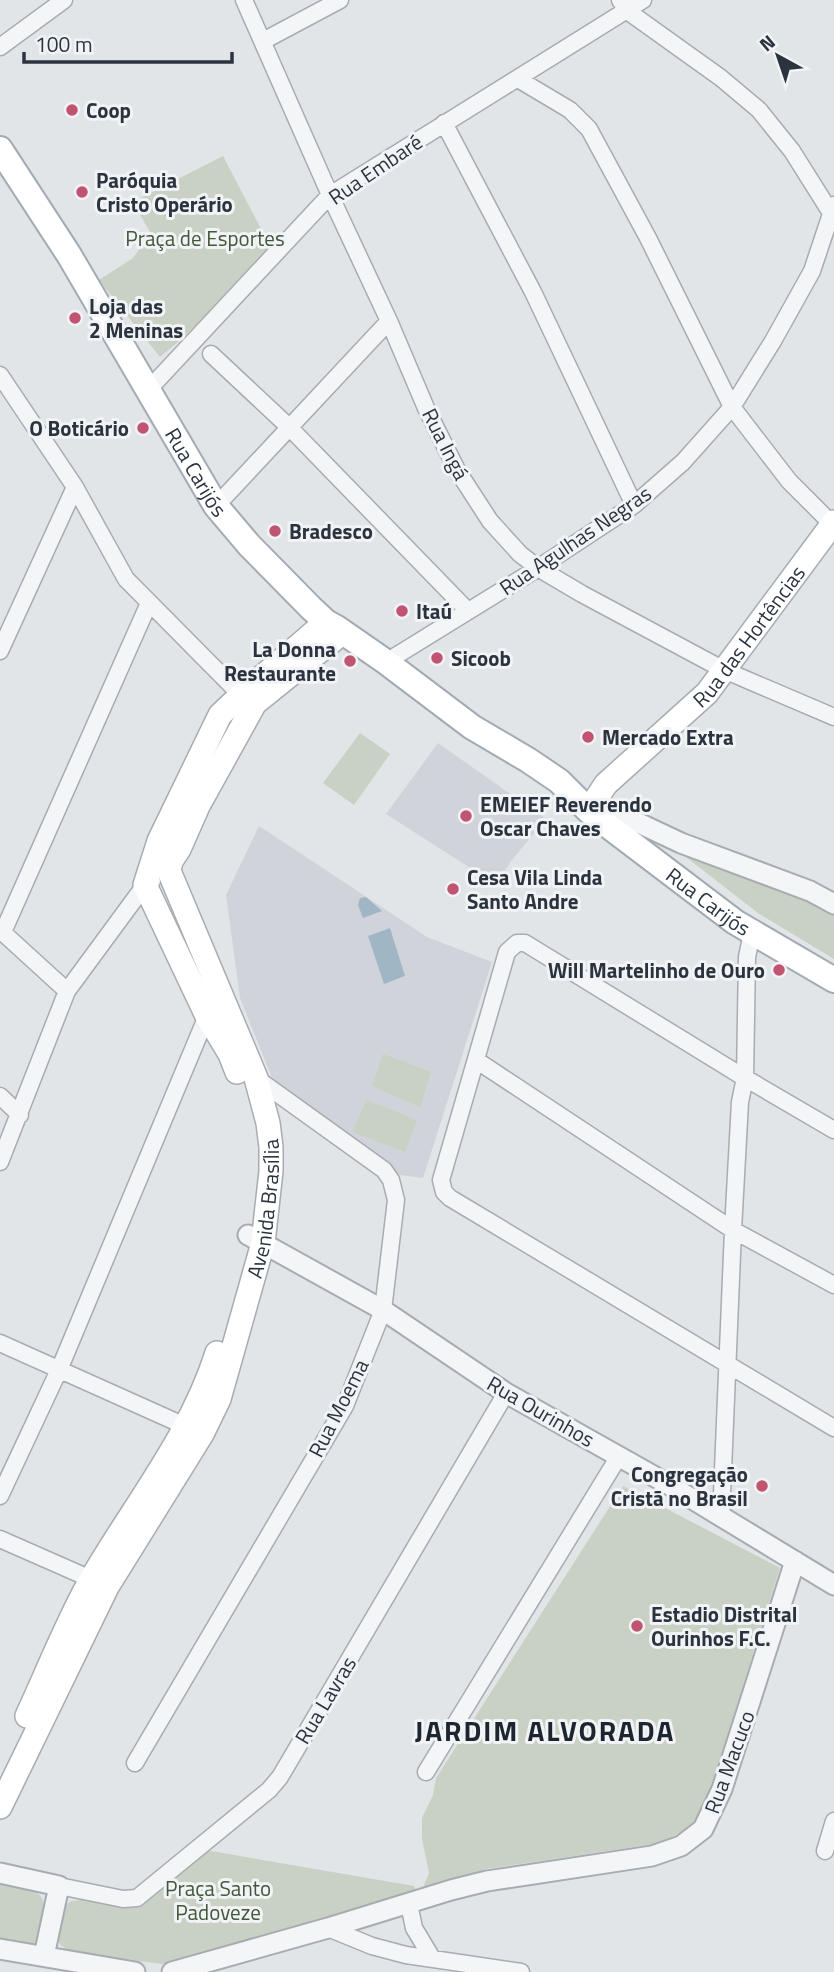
<svg xmlns="http://www.w3.org/2000/svg" width="834" height="1972" font-family="'Titillium Web',sans-serif">
<style>
.built{fill:#d0d4da}
.green{fill:#c8d1c3}
.water{fill:#a0b6c4}
.lines{fill:none;stroke-linecap:round;stroke-linejoin:round}
.minor-casing{stroke:#a7acb2;stroke-width:19}
.tertiary-casing{stroke:#a7acb2;stroke-width:23}
.secondary-casing{stroke:#a7acb2;stroke-width:26}
.primary-casing{stroke:#a2abb3;stroke-width:28}
.minor{stroke:#f4f5f7;stroke-width:16}
.tertiary{stroke:#f4f5f7;stroke-width:19}
.secondary{stroke:#fff;stroke-width:23}
.primary{stroke:#fff;stroke-width:24}
.poi-dot{fill:#c05471;stroke:#f1f3f6;stroke-width:2.5}
.labels{text-anchor:middle;dominant-baseline:central;stroke-width:6;stroke-linejoin:round;paint-order:stroke}
.poi-label{font-size:21px;font-weight:bold;fill:#2b343e;stroke:#f1f3f6;text-anchor:start}
.street-label{font-size:21px;fill:#2b343e;stroke:#f1f3f6}
.park-label{font-size:21px;fill:#43583a;stroke:#f1f3f6}
.district-label{font-size:28px;font-weight:bold;letter-spacing:2px;fill:#1d262f;stroke:#f1f3f6}
</style>
<rect width="100%" height="100%" fill="#e1e5e8"/>
<!-- built -->
<path class="built" d="M438 743 546 819 511 861 497 885 386 814Z
M259 826 427 937 492 962 423 1178 400 1175 274 1083 240 998 226 895Z"/>
<!-- green -->
<path class="green" d="M223 156 271 248 184 337 160 357 99 280 133 258 151 234 133 202Z
M360 733 390 754 354 805 323 783Z
M682 854 811 900 834 913V959L758 913Z
M383 1054 431 1072 420 1107 372 1086Z
M366 1100 417 1120 405 1152 353 1132Z
M623 1486 780 1568 709 1793 697 1817 689 1828 661 1843 486 1869 422 1890 429 1873 422 1839V1818L433 1795 436 1778Z
M205 1850 414 1886 416 1892 162 1964 75 1952C69 1950 64 1949 60 1944 54 1936 61 1904 72 1901 92 1896 116 1911 137 1906Z
M0 1883C50 1894 48 1891 39 1941L28 1946 0 1942Z"/>
<!-- water -->
<path class="water" d="M366 897 382 911 363 918 358 905 360 898Z
M390 928 405 976 384 984 368 936Z"/>
<g class="lines">
<defs>
<path id="minor" d="M244 0 330 195 389 321 426 408 457 470 490 521 520 554 538 568 582 594 724 670 834 717
M620 0 626 10 721 78 759 110 792 151 831 213
M263 41 340 0
M0 47 64 0
M518 79 570 110 589 129 648 238 732 407 789 481 834 526
M444 123 533 292 634 505
M211 354 289 427 468 611
M0 375 75 487 126 579 241 695 250 700
M149 389 330 195 643 0
M216 506 389 321
M0 651 75 487
M386 662 538 568 634 505 683 462 732 407 773 341 812 271 834 205
M0 930 67 991
M3 932 149 603
M476 1060 733 1230 834 1285
M0 1096 20 1115
M834 1130 745 1078 525 943H517L507 952 441 1180 444 1192 450 1198 834 1428
M0 1162 67 991 145 885 152 881
M0 1343 194 1430
M0 1496 59 1370 209 1011
M721 1518 733 1230 740 1102 745 1078 747 957 752 933
M0 1539 100 1583
M135 1763 345 1406 383 1310 396 1200 391 1180 384 1170 256 1078
M426 1772 619 1456
M825 1851 834 1821
M59 1886 123 1899 137 1898 269 1790 280 1777 506 1393
M409 1904 414 1928 432 1958
M328 1928 372 1946 406 1955 521 1972"/>
<path id="tertiary" d="M590 812 594 802 681 843 810 891 834 904
M248 1235 383 1310 506 1393 666 1483 834 1585
M0 1873 59 1886 44 1956
M0 1949 135 1972
M172 1972 328 1928 451 1890 487 1881 652 1856 681 1846 703 1829 722 1789 795 1561"/>
<g id="secondary">
<path id="s1" d="M594 802 606 784 707 693 834 522"/>
<path d="M237 1072 230 1054 207 1016 145 885 159 841 220 715 241 695 326 622"/>
<path d="M27 1716C48 1671 68 1619 93 1576 136 1503 191 1435 217 1353"/>
<path id="s2" d="M0 1807 107 1587 202 1434 219 1399 263 1243 271 1171V1147L268 1123 256 1078 169 871 171 861 179 849 198 806 255 703 342 633"/>
</g>
<g id="primary">
<path id="s3" d="M0 149 69 255 216 506 249 545 311 608 326 622 337 628 386 662 472 727 528 760 559 781 590 812 735 922 834 980"/>
</g>
</defs>
<!-- minor casing -->
<use href="#minor" class="minor-casing"/>
<!-- tertiary casing -->
<use href="#tertiary" class="tertiary-casing"/>
<!-- secondary casing -->
<use href="#secondary" class="secondary-casing"/>
<!-- primary casing -->
<use href="#primary" class="primary-casing"/>
<!-- minor -->
<use href="#minor" class="minor"/>
<!-- tertiary -->
<use href="#tertiary" class="tertiary"/>
<!-- secondary -->
<use href="#secondary" class="secondary"/>
<!-- primary -->
<use href="#primary" class="primary"/>
</g>
<!-- markers -->
<g class="poi-dot">
<circle cx="72" cy="110" r="7"/>
<circle cx="82" cy="192" r="7"/>
<circle cx="75" cy="318" r="7"/>
<circle cx="143" cy="428" r="7"/>
<circle cx="275" cy="531" r="7"/>
<circle cx="402" cy="611" r="7"/>
<circle cx="437" cy="658" r="7"/>
<circle cx="350" cy="661" r="7"/>
<circle cx="588" cy="737" r="7"/>
<circle cx="466" cy="816" r="7"/>
<circle cx="453" cy="889" r="7"/>
<circle cx="779" cy="970" r="7"/>
<circle cx="762" cy="1486" r="7"/>
<circle cx="637" cy="1626" r="7"/>
</g>
<g class="labels">
<!-- poi labels -->
<g class="poi-label">
<text x="86" y="110">Coop</text>
<text x="96" y="180">Paróquia<tspan x="96" dy="24">Cristo Operário</tspan></text>
<text x="89" y="306">Loja das<tspan x="89" dy="24">2 Meninas</tspan></text>
<text x="129" y="428" text-anchor="end">O Boticário</text>
<text x="289" y="531">Bradesco</text>
<text x="416" y="611">Itaú</text>
<text x="336" y="649" text-anchor="end">La Donna<tspan x="336" dy="24">Restaurante</tspan></text>
<text x="451" y="658">Sicoob</text>
<text x="602" y="737">Mercado Extra</text>
<text x="480" y="804">EMEIEF Reverendo<tspan x="480" dy="24">Oscar Chaves</tspan></text>
<text x="467" y="877">Cesa Vila Linda<tspan x="467" dy="24">Santo Andre</tspan></text>
<text x="765" y="970" text-anchor="end">Will Martelinho de Ouro</text>
<text x="748" y="1474" text-anchor="end">Congregação<tspan x="748" dy="24">Cristã no Brasil</tspan></text>
<text x="651" y="1614">Estadio Distrital<tspan x="651" dy="24">Ourinhos F.C.</tspan></text>
</g>
<!-- street labels -->
<g class="street-label">
<text transform="translate(375 169) rotate(-34)">Rua Embaré</text>
<text transform="translate(446 444) rotate(63)">Rua Ingá</text>
<text stroke="none"><textPath href="#s3" startOffset="378">Rua Carijós</textPath></text>
<text transform="translate(575 540) rotate(-34)">Rua Agulhas Negras</text>
<text stroke="none"><textPath href="#s1" startOffset="228">Rua das Hortências</textPath></text>
<text stroke="none"><textPath href="#s3" startOffset="1052">Rua Carijós</textPath></text>
<text stroke="none"><textPath href="#s2" startOffset="660">Avenida Brasília</textPath></text>
<text transform="translate(338 1408) rotate(-63)">Rua Moema</text>
<text transform="translate(541 1411) rotate(30)">Rua Ourinhos</text>
<text transform="translate(325 1700) rotate(-59)">Rua Lavras</text>
<text transform="translate(729 1762) rotate(-70)">Rua Macuco</text>
</g>
<!-- park labels -->
<g class="park-label">
<text x="205" y="238">Praça de Esportes</text>
<text x="218" y="1888">Praça Santo<tspan x="218" dy="24">Padoveze</tspan></text>
</g>
<!-- district labels -->
<g class="district-label">
<text x="545" y="1730">JARDIM ALVORADA</text>
</g>
</g>
<!-- north arrow -->
<g transform="translate(778 56) rotate(320)" stroke="#f1f3f6" stroke-width="5" paint-order="stroke">
<path d="M0-5L12 26L0 18L-12 26Z" fill="#2b343e"/>
<text y="-10" font-size="19" font-weight="bold" text-anchor="middle" fill="#2b343e">N</text>
</g>
<!-- scale -->
<path d="M24 52v10h208v-10" fill="none" stroke="#2b343e" stroke-width="3.5"/>
<text x="35" y="52" font-size="21" fill="#2b343e" stroke="#f1f3f6" stroke-width="5" paint-order="stroke">100 m</text>
</svg>
